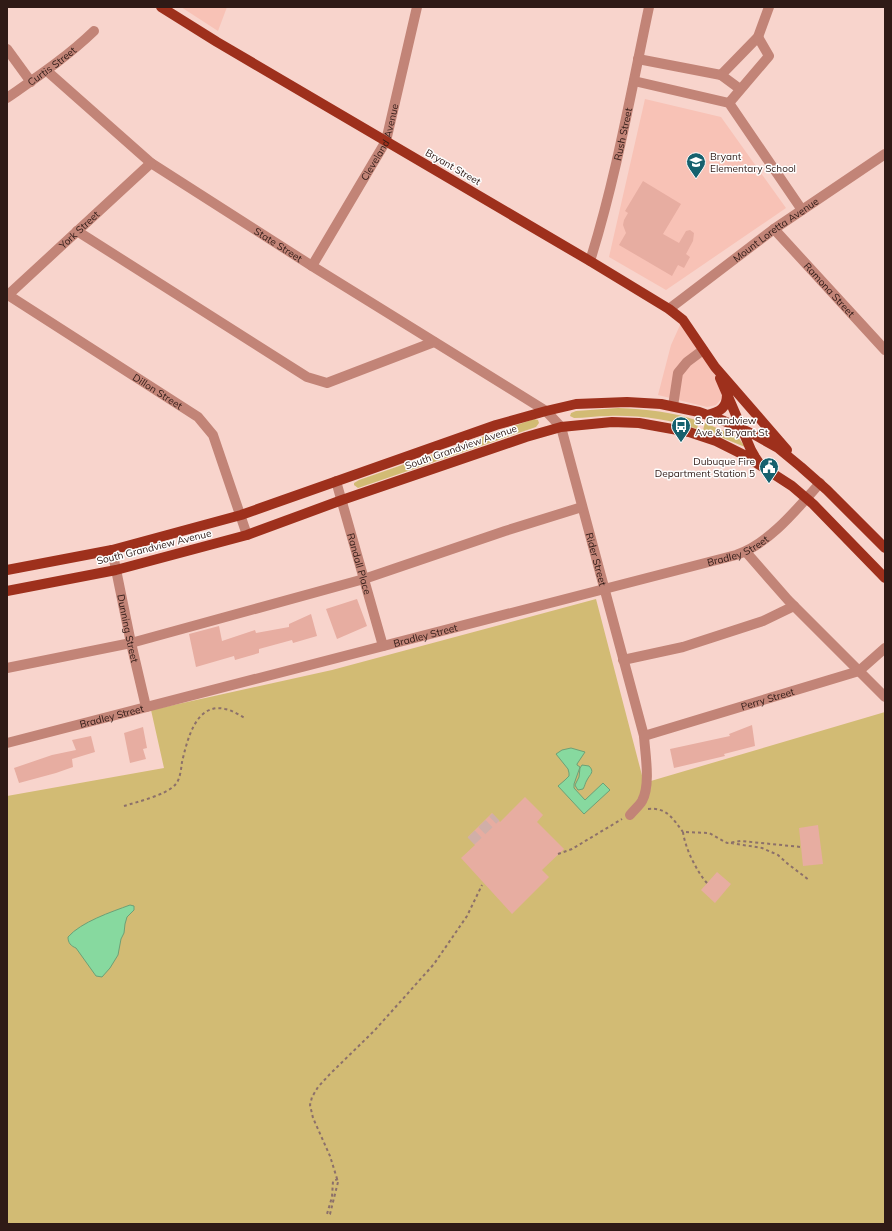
<svg xmlns="http://www.w3.org/2000/svg" width="892" height="1231" font-family="Mulish,sans-serif">
<style>
.built{fill:#f8c2b6}
.green{fill:#d2bb74}
.water{fill:#87d99f;stroke:#6da076}
.building{fill:#e7ada1}
.lines{fill:none;stroke-linecap:round;stroke-linejoin:round}
.minor-tunnel{stroke:#d0afa8;stroke-width:10;stroke-dasharray:10 5;stroke-linecap:butt}
.path{stroke:#8c706a;stroke-width:2;stroke-dasharray:3 3;stroke-linecap:butt}
.minor{stroke:#c28477;stroke-width:10}
.major{stroke:#9e301c;stroke-width:10}
.labels{text-anchor:middle;dominant-baseline:central;stroke-width:3;stroke-linejoin:round;paint-order:stroke}
.street-label{font-size:10px;fill:#2f1a16;stroke:#fefefe}
.poi-label{font-size:10px;fill:#2f1a16;stroke:#fefefe;text-anchor:start}
</style>
<rect width="100%" height="100%" fill="#f8d4cc"/>
<!-- built -->
<path class="built" d="M181 7H227L218 31Z
M645 99 721 117 786 208 666 290 609 257Z
M681 323 712 368 721 389 722 398 716 405 707 407 658 395 671 345Z"/>
<!-- green -->
<path class="green" d="M618 408C646 409 673 412 699 421L697 429C669 419 638 415 608 416 597 416 585 418 574 418L570 416 571 413 576 411Z
M534 419 538 420 539 423 536 427 361 487 358 488 354 485V483L359 480Z
M705 423 738 437 745 447 703 430Z
M596 599 644 783 885 712V1224H7V796L164 768 151 710 332 670Z"/>
<!-- water -->
<path class="water" d="M571 748 585 752 577 764V765L580 767 574 784V788L585 800 603 783 610 790 584 814 558 786 565 780 569 776V773L568 769 556 754 562 750Z
M582 765 589 766C595 772 590 774 587 780 585 783 585 786 583 789L578 790 576 787 575 785 579 777 580 768Z
M130 905 134 906V910L127 917 125 924 124 933 121 939 118 955 110 968 102 977 96 976 76 948C71 946 68 943 68 937 81 922 111 912 130 905Z"/>
<!-- building -->
<path class="building" d="M643 181 681 204 663 234 679 243 686 231 690 230 694 233 693 241 686 254 690 257 684 268 678 265 672 276 619 245 626 233 623 225 624 220 628 213 625 211Z
M357 599 367 626 337 639 326 609Z
M311 614 317 636 293 643 292 640 259 649V653L235 660 234 656 196 667 189 634 219 626 222 641 255 630 256 633 289 627V624Z
M752 725 755 746 724 754 725 756 674 768 670 749 730 736 729 734Z
M143 727 147 748 143 749 146 759 130 763 124 733Z
M91 736 95 752 72 759 73 767 56 773 19 783 14 768 52 755 76 750 72 740Z
M525 797 543 815 537 822 564 849 542 870 549 877 512 914 461 858 475 845 468 837 492 813 500 822Z
M818 825 823 864 803 866 799 828Z
M717 872 731 884 715 903 701 890Z"/>
<g class="lines">
<!-- minor-tunnel -->
<path class="minor-tunnel" d="M471 841 496 817"/>
<!-- path -->
<path class="path" d="M124 806C137 802 166 795 175 785 180 780 181 770 182 762 187 742 195 702 225 709 232 710 239 715 245 718
M648 809C667 807 673 819 683 832
M731 843 762 848 778 855 788 864 809 880
M558 854 572 849 622 819
M707 883C697 872 685 848 683 832L709 833 727 843 741 841 801 847
M338 1179 333 1181 332 1197 327 1214H330L338 1182 330 1156 313 1118 310 1105 312 1097 318 1087 330 1074 375 1030 434 964 467 916 482 885"/>
<!-- minor -->
<g class="minor">
<path d="M7 49 31 82"/>
<path d="M638 59 721 75 758 37 769 7"/>
<path id="s1" d="M47 71 151 163 312 266 546 411 561 427 644 736C645 753 651 785 642 801 639 806 634 810 630 815"/>
<path d="M721 75 740 89"/>
<path d="M634 81 729 103 802 210"/>
<path id="s2" d="M7 98C37 77 67 57 94 31"/>
<path d="M729 103 769 56 758 37"/>
<path id="s3" d="M774 229 885 350"/>
<path d="M77 231 307 377 327 383 434 342"/>
<path id="s4" d="M590 261C616 178 631 92 649 7"/>
<path id="s5" d="M312 266 386 141 417 7"/>
<path id="s6" d="M8 295 198 417 213 435 247 535"/>
<path id="s7" d="M7 296 151 163"/>
<path id="s8" d="M669 309 774 229 885 154"/>
<path d="M673 406 678 373 687 362 703 350"/>
<path id="s9" d="M336 481 383 646"/>
<path id="s10" d="M112 550 131 643 146 707"/>
<path d="M746 552 788 600 885 697"/>
<path d="M623 660 683 647 763 621 794 606"/>
<path d="M7 668 131 643 364 579 505 531 582 507"/>
<path id="s11" d="M644 736 859 671 885 648"/>
<path id="s12" d="M7 743 736 555C769 544 797 509 820 483"/>
</g>
<!-- major -->
<path class="major" d="M161 7 217 42 590 261 669 309 683 320 715 367 787 450
M720 378 751 450 755 457 759 463
M707 415C720 412 727 408 727 394
M7 570 112 550 241 515 496 425 546 411 576 404 627 402 661 404 699 412 724 421 755 435 778 448 801 467 827 490 885 548
M7 591 116 570 247 535 342 500 526 437 561 427 612 422 639 423 689 432 716 441 744 455 792 486 813 504 885 578"/>
</g>
<!-- icons -->
<defs>
<symbol id="school-pin" viewBox="-11 -11 22 30"><path d="M0 17L-7.5 6A9.5 9.5 0 1 1 7.5 6Z" fill="#16616e" stroke="#fefefe"/><path d="M0-5L7-2L0 1L-7-2ZM-4 1L0 2.5L4 1V4Q0 6-4 4Z" fill="#fff"/></symbol>
<symbol id="bus-pin" viewBox="-11 -11 22 30"><path d="M0 17L-7.5 6A9.5 9.5 0 1 1 7.5 6Z" fill="#16616e" stroke="#fefefe"/><path d="M-5-6H5V4H4V6H2V4H-2V6H-4V4H-5ZM-3.5-4V0h7V-4ZM-3.5 1.2v1.5H-2V1.2ZM2 1.2v1.5H3.5V1.2Z" fill="#fff"/></symbol>
<symbol id="civic-pin" viewBox="-11 -11 22 30"><path d="M0 17L-7.5 6A9.5 9.5 0 1 1 7.5 6Z" fill="#16616e" stroke="#fefefe"/><path d="M-.6-6.5H3V-4.5H.6V-3L4-1V1h2V6H-6V1h2V-1L-.6-3ZM-1.2 2.5V6h2.4V2.5Z" fill="#fff"/></symbol>
</defs>
<g fill-rule="evenodd">
<use href="#school-pin" x="685" y="151" width="22" height="30"/>
<use href="#bus-pin" x="670" y="415" width="22" height="30"/>
<use href="#civic-pin" x="758" y="456" width="22" height="30"/>
</g>
<g class="labels">
<!-- street labels -->
<g class="street-label">
<text stroke="none"><textPath href="#s2" startOffset="55">Curtis Street</textPath></text>
<text stroke="none"><textPath href="#s4" startOffset="131">Rush Street</textPath></text>
<text stroke="none"><textPath href="#s5" startOffset="142">Cleveland Avenue</textPath></text>
<text transform="translate(453 167) rotate(30)">Bryant Street</text>
<text stroke="none"><textPath href="#s7" startOffset="98">York Street</textPath></text>
<text stroke="none"><textPath href="#s8" startOffset="133">Mount Loretta Avenue</textPath></text>
<text stroke="none"><textPath href="#s1" startOffset="290">State Street</textPath></text>
<text stroke="none"><textPath href="#s3" startOffset="82">Ramona Street</textPath></text>
<text stroke="none"><textPath href="#s6" startOffset="178">Dillon Street</textPath></text>
<text transform="translate(461 447) rotate(-19)">South Grandview Avenue</text>
<text transform="translate(154 547) rotate(-14)">South Grandview Avenue</text>
<text stroke="none"><textPath href="#s12" startOffset="756">Bradley Street</textPath></text>
<text stroke="none"><textPath href="#s1" startOffset="764">Rider Street</textPath></text>
<text stroke="none"><textPath href="#s9" startOffset="86">Randall Place</textPath></text>
<text stroke="none"><textPath href="#s10" startOffset="80">Dunning Street</textPath></text>
<text stroke="none"><textPath href="#s12" startOffset="432">Bradley Street</textPath></text>
<text stroke="none"><textPath href="#s11" startOffset="129">Perry Street</textPath></text>
<text stroke="none"><textPath href="#s12" startOffset="108">Bradley Street</textPath></text>
</g>
<!-- poi labels -->
<g class="poi-label">
<text x="710" y="156">Bryant<tspan x="710" dy="12">Elementary School</tspan></text>
<text x="695" y="420">S. Grandview<tspan x="695" dy="12">Ave &amp; Bryant St</tspan></text>
<text x="755" y="461" text-anchor="end">Dubuque Fire<tspan x="755" dy="12">Department Station 5</tspan></text>
</g>
</g>
<!-- border -->
<rect width="892" height="1231" fill="none" stroke="#2f1a16" stroke-width="16"/>
</svg>
